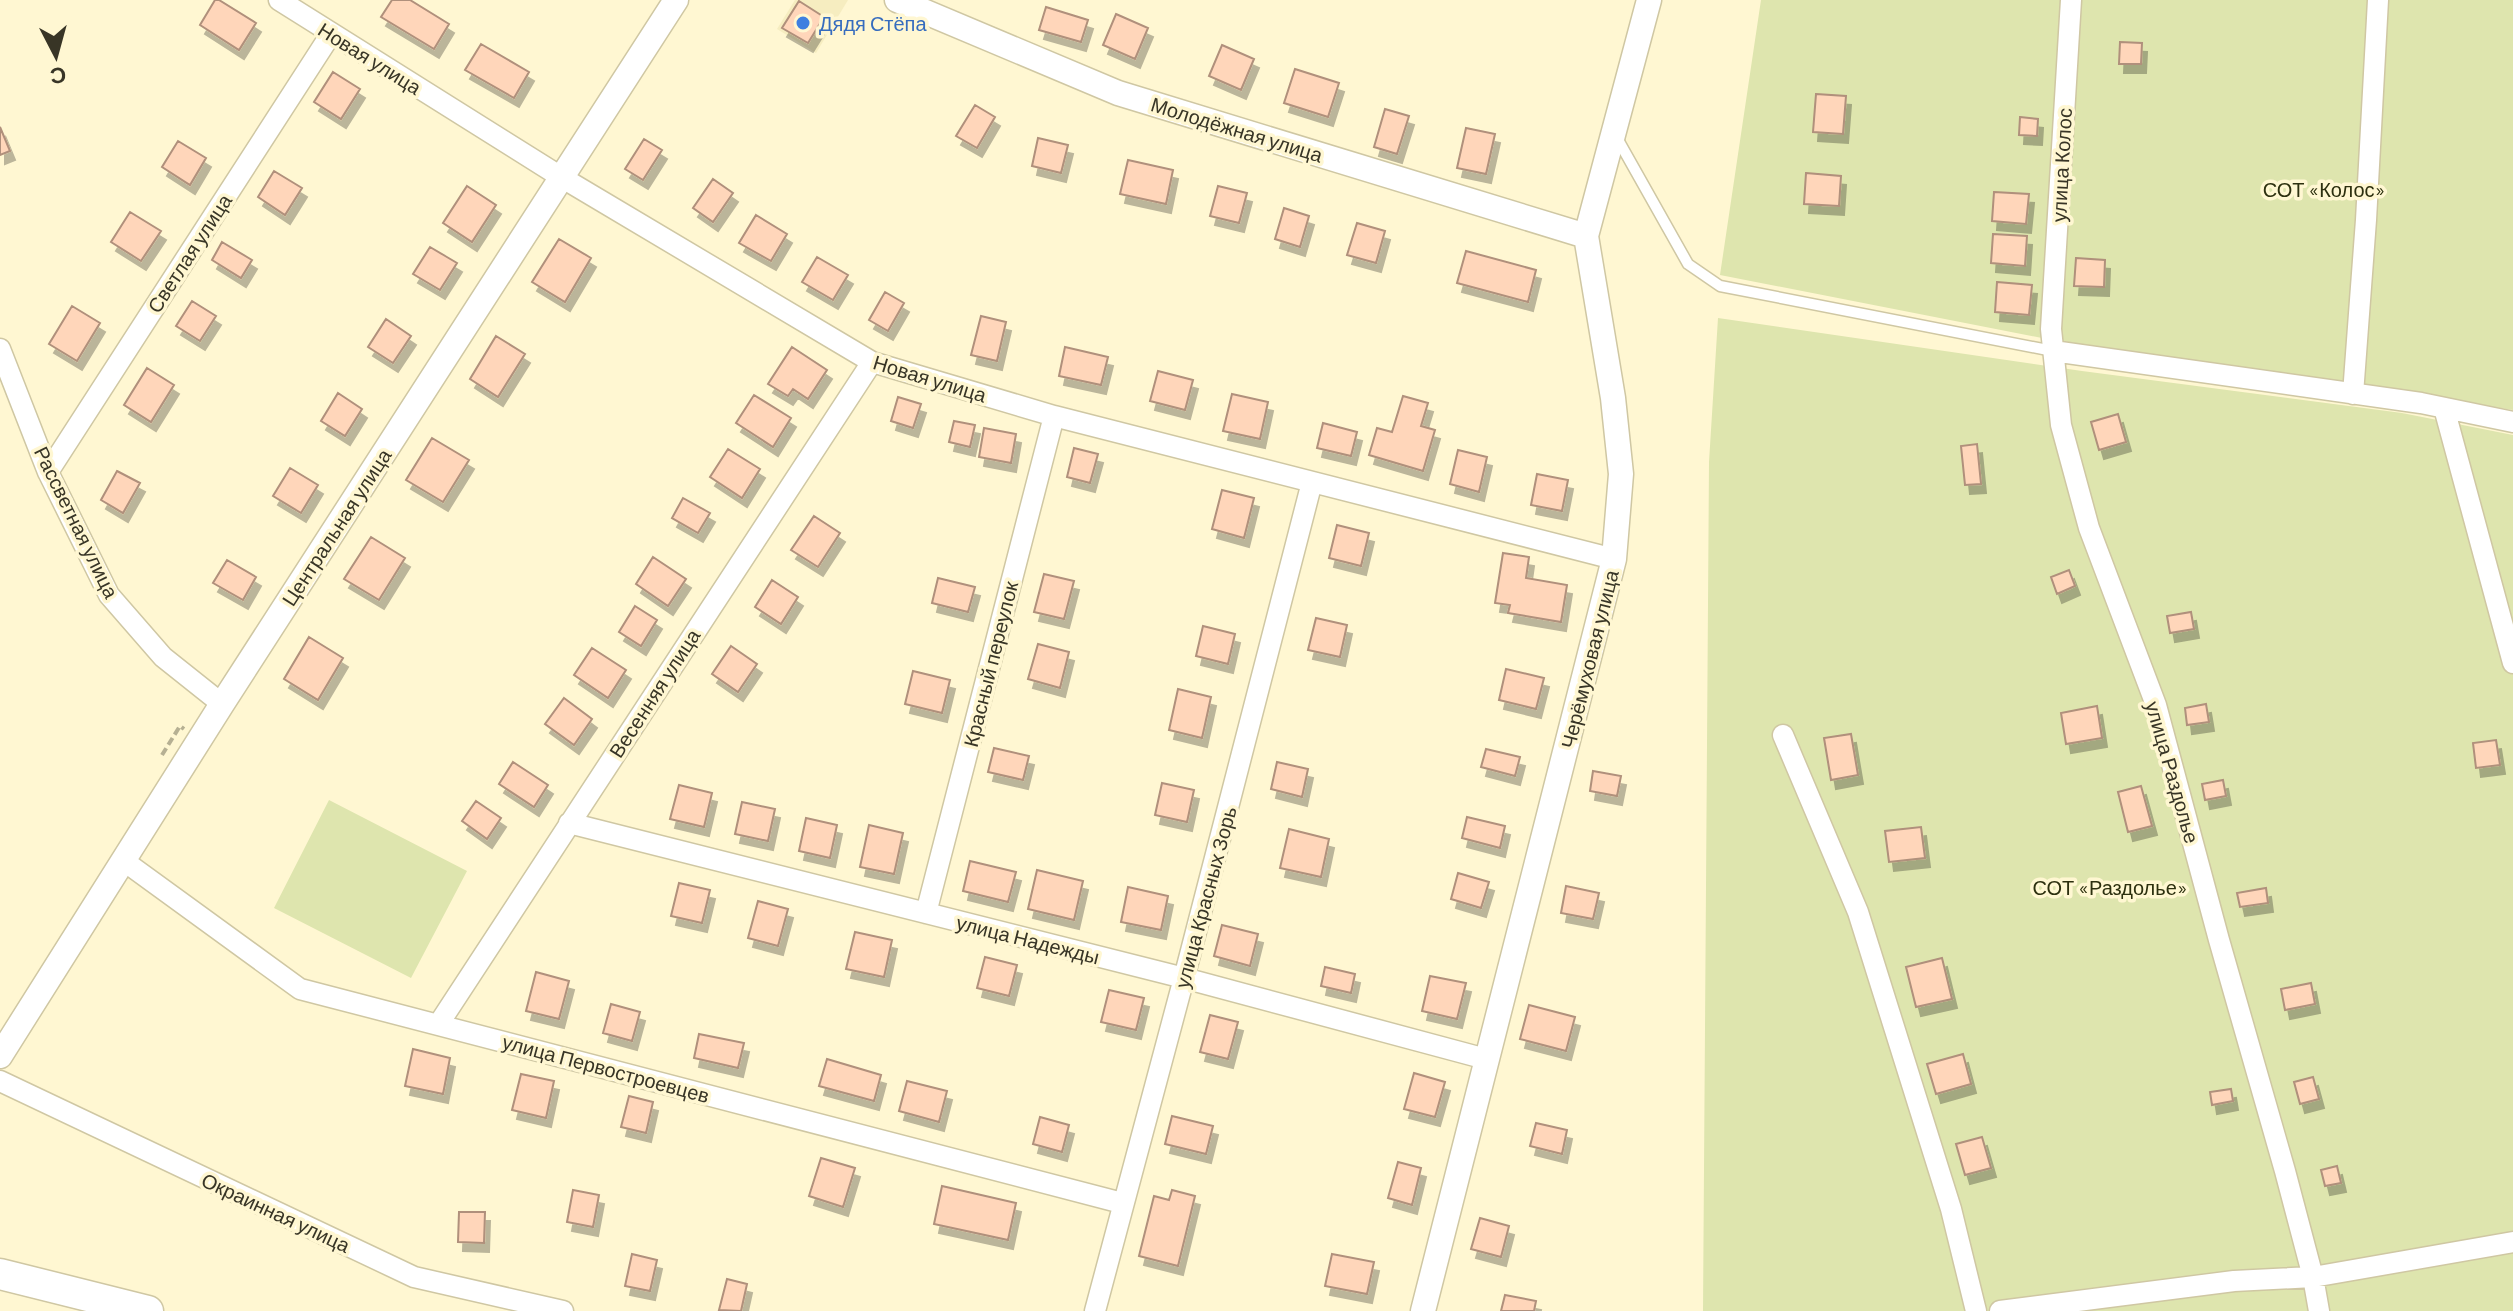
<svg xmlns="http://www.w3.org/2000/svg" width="2513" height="1311" font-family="Barlow,sans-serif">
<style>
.built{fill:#f6edc0}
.green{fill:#dee5ae}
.building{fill:#ffd6ba;stroke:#b0907b;stroke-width:2;filter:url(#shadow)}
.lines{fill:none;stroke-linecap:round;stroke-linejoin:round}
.service-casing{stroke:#cfc7a3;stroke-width:13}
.minor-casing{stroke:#cfc7a3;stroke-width:23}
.tertiary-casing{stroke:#cfc7a3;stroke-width:27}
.primary-casing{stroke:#cfc7a3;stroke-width:33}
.path{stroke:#b6b093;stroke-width:4;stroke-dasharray:8 4;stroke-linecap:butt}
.service{stroke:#fff;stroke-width:10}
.minor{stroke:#fff;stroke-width:20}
.tertiary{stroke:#fff;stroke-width:24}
.primary{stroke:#fff;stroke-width:30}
.shop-dot{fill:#3f7fe0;stroke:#fff7d2;stroke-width:3}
.labels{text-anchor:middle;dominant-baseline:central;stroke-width:7;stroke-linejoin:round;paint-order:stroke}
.shop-label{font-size:20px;fill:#366cbe;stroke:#fff7d2;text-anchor:start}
.street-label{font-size:20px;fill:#383526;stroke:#fff7d2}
.park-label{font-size:20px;fill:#2d300f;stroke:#fff7d2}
</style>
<defs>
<filter id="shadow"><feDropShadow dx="5" dy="9" stdDeviation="0" flood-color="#0004"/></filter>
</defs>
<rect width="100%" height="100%" fill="#fff7d2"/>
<!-- built -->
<path class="built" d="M795 0H848L816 53 777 29Z"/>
<!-- green -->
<path class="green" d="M1761 0H2513V410L2042 338 1720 275Z
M1718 318 2082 371 2402 413 2513 435V1311H1703L1709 462Z
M329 800 467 871 411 978 274 908Z"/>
<!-- building -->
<path class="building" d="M215 0H219L256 23 239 50 200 25Z
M392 0H410L449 24 434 49 381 17Z
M799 1 824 17 808 43 782 28Z
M1046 7 1088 20 1081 42 1039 30Z
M1116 14 1148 28 1135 59 1103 45Z
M2120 42 2142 43 2141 64H2119Z
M481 44 529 72 514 98 465 70Z
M1222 45 1254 59 1241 90 1209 76Z
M1295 69 1339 83 1328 117 1284 103Z
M333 72 360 89 341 119 314 102Z
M1816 94 1846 96 1843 134 1813 132Z
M975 105 995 117 977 148 956 136Z
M1385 109 1409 116 1397 154 1374 147Z
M2020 117 2038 119 2037 136 2019 135Z
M0 127 10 151 0 155Z
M1466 128 1495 134 1486 174 1457 168Z
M1038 138 1068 145 1061 173 1032 166Z
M644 139 662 150 643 180 625 169Z
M178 141 206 158 190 185 162 167Z
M1128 160 1173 170 1166 204 1120 194Z
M274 171 302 188 285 215 258 197Z
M1806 173 1841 176 1839 206 1804 204Z
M713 179 733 193 713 222 693 208Z
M467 186 496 205 472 242 443 223Z
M1218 186 1247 193 1239 223 1210 216Z
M1994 192 2029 194 2026 224 1992 221Z
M1284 208 1309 216 1300 247 1275 239Z
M130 212 161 231 141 261 111 242Z
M756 215 787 234 771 261 739 243Z
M1357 223 1385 231 1376 263 1347 255Z
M1993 234 2027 236 2025 266 1991 263Z
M559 239 591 258 565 302 532 282Z
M222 242 252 260 241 278 212 260Z
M430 247 457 263 440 290 413 274Z
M1466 251 1536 270 1528 302 1457 283Z
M817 257 848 275 833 300 802 282Z
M2076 258 2105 260 2104 287 2074 286Z
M1997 282 2032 285 2029 315 1995 312Z
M885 292 904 303 888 331 869 320Z
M192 301 216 316 200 341 176 326Z
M72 306 100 323 77 361 49 344Z
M981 316 1006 322 997 361 971 355Z
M386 319 411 336 393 363 368 347Z
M496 336 525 354 498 397 470 379Z
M792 347 827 370 808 399 793 389 788 396 768 384Z
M1065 347 1108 357 1101 385 1059 376Z
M147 368 174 385 151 422 124 405Z
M1158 371 1193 380 1185 410 1150 401Z
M338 393 362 409 345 436 321 421Z
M1232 394 1268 402 1260 439 1223 431Z
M754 395 791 418 773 447 736 423Z
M1403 396 1428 403 1421 426 1435 430 1423 471 1369 455 1377 428 1392 432Z
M898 397 921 404 913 428 891 421Z
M2118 414 2126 442 2099 450 2091 422Z
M954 421 975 425 970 447 949 442Z
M1323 423 1357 432 1351 456 1317 448Z
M984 428 1016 434 1011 463 979 457Z
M432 438 469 460 443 502 406 480Z
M1977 444 1981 484 1965 485 1961 446Z
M1074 448 1098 454 1090 483 1067 477Z
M728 449 760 469 742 498 710 477Z
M1458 450 1487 457 1479 492 1450 484Z
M290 468 318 485 301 513 273 496Z
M117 471 140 483 123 513 101 500Z
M1537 474 1568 480 1562 511 1531 505Z
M1222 490 1254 498 1244 538 1212 529Z
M683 498 710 513 698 533 672 518Z
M814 516 840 533 818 567 791 550Z
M1337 525 1369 533 1361 566 1329 558Z
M371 537 405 558 379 600 344 579Z
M1503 553 1529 557 1526 578 1567 585 1561 622 1508 613 1510 605 1495 603Z
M653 557 686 579 668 606 636 584Z
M227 560 256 577 243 600 213 583Z
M2069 570 2075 586 2057 594 2051 577Z
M1044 574 1074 581 1064 619 1034 612Z
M938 578 975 587 968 612 932 603Z
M772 580 798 597 781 624 755 607Z
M635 606 657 620 641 646 619 632Z
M2191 612 2194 629 2170 633 2167 616Z
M1316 618 1347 625 1340 657 1308 650Z
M1203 626 1235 634 1228 664 1196 656Z
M309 637 343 658 318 700 284 679Z
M1038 644 1069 652 1060 688 1028 679Z
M731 646 757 664 738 692 712 674Z
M592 648 626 670 608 698 574 675Z
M1506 669 1544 678 1536 709 1499 700Z
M913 671 950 680 942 713 905 704Z
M1178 689 1211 697 1202 738 1169 730Z
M564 698 592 719 574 745 545 724Z
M2206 704 2209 722 2187 725 2185 708Z
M2097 706 2102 738 2066 744 2061 713Z
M1851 734 1858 775 1831 780 1824 738Z
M2496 740 2500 765 2476 768 2473 743Z
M994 748 1029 756 1023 780 988 772Z
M1486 749 1520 757 1515 776 1481 767Z
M513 762 548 785 534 807 499 784Z
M1277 762 1308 769 1302 797 1271 789Z
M1593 771 1621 776 1617 796 1590 791Z
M2223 780 2226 796 2205 800 2202 784Z
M1162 783 1194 790 1187 822 1155 815Z
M679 785 712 793 704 827 670 819Z
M2141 786 2152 826 2128 832 2118 792Z
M476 801 501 818 487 839 462 821Z
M742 802 775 809 768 841 735 834Z
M1467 817 1505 826 1500 848 1462 838Z
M806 818 837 825 830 858 799 851Z
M869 825 903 833 894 874 860 867Z
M1921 827 1925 858 1889 862 1885 831Z
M1289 829 1329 839 1321 877 1280 868Z
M970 861 1016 872 1008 902 963 891Z
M1037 870 1083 881 1074 920 1028 909Z
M1458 873 1489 882 1481 908 1451 899Z
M679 883 710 890 702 923 671 916Z
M1566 886 1599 893 1593 919 1561 913Z
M1128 887 1168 896 1161 930 1121 922Z
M2266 888 2268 903 2240 907 2237 893Z
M758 901 788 909 778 946 748 938Z
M1222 925 1258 934 1250 966 1214 956Z
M855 932 892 940 884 977 846 969Z
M985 957 1017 965 1009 996 977 988Z
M1942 958 1952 999 1916 1007 1906 967Z
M1325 967 1355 974 1351 993 1321 986Z
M536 972 569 981 559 1019 526 1011Z
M1430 976 1466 983 1457 1019 1422 1011Z
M2311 983 2315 1004 2285 1010 2281 989Z
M1109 990 1144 998 1136 1030 1101 1022Z
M611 1004 640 1012 632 1041 603 1033Z
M1529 1005 1575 1017 1566 1051 1520 1039Z
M1210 1015 1238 1022 1228 1059 1200 1052Z
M699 1034 744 1043 738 1068 694 1058Z
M413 1049 450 1058 443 1094 405 1086Z
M1963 1054 1971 1084 1936 1094 1927 1064Z
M827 1059 881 1075 874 1101 819 1086Z
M1414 1073 1445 1082 1435 1117 1404 1109Z
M521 1074 554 1081 546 1118 512 1110Z
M2313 1077 2319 1099 2300 1104 2294 1082Z
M907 1081 947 1091 939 1122 899 1111Z
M2231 1089 2233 1101 2212 1105 2210 1092Z
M629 1096 653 1102 646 1133 621 1127Z
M1172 1116 1213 1126 1206 1154 1165 1144Z
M1040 1117 1069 1125 1062 1152 1033 1144Z
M1536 1123 1567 1130 1562 1154 1530 1146Z
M1982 1137 1991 1168 1965 1175 1956 1144Z
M821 1158 855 1168 843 1207 809 1196Z
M1398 1162 1421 1168 1412 1205 1388 1198Z
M2337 1166 2341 1183 2325 1186 2321 1170Z
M942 1186 1016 1203 1008 1240 934 1224Z
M573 1190 599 1195 593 1227 567 1222Z
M1172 1190 1195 1196 1178 1266 1139 1256 1154 1196 1169 1200Z
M459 1212H485L484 1243 458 1242Z
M1480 1218 1509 1226 1501 1257 1471 1249Z
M632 1254 657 1260 650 1291 625 1286Z
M1332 1254 1374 1262 1367 1294 1325 1286Z
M727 1279 747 1284 741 1311 719 1310Z
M1505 1295 1536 1301 1534 1311H1501Z"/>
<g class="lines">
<defs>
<path id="service" d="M1617 138 1688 264 1720 286 2053 351"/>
<path id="minor" d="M279 0 561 177 872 362 1054 416 1614 559
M2071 0 2051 329 2061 425 2089 528 2156 705 2219 940 2285 1171 2313 1277 2319 1311
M0 349 48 472 109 595 163 657 222 704
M2053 351 2421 403 2513 422
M2353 394 2366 220 2378 0
M2444 408 2513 663
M48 472 331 34
M1783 735 1858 912 1951 1209 1976 1311
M569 823 1184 978 1486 1059
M124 861 300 989 1122 1203
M926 913 1054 416
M438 1025 872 362
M0 1081 414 1277 563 1311
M1095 1311 1184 978 1312 482
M2000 1311 2234 1281 2313 1277 2513 1242"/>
<path id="tertiary" d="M897 0 1118 93 1586 236
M0 1056 222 704 676 0
M1423 1311 1614 559 1621 474 1613 398 1586 236 1649 0"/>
<path id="primary" d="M0 1274 148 1311"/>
</defs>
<!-- service casing -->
<use href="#service" class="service-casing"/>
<!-- minor casing -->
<use href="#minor" class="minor-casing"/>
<!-- tertiary casing -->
<use href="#tertiary" class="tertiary-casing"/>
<!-- primary casing -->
<use href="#primary" class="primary-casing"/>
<!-- path -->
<path class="path" d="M162 755 180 726 184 729"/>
<!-- service -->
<use href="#service" class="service"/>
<!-- minor -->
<use href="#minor" class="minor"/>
<!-- tertiary -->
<use href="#tertiary" class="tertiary"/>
<!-- primary -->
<use href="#primary" class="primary"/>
</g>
<!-- markers -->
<circle class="shop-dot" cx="803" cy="23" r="8"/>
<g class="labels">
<!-- shop labels -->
<g class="shop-label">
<text x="819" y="23">Дядя Стёпа</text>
</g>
<!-- street labels -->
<g class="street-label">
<text transform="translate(370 58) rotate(32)">Новая улица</text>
<text transform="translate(1237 129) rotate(17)">Молодёжная улица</text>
<text transform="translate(2061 165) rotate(-87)">улица Колос</text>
<text transform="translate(189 253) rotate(-57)">Светлая улица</text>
<text transform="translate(930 378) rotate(17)">Новая улица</text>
<text transform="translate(77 522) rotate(64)">Рассветная улица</text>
<text transform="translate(336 527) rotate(-57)">Центральная улица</text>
<text transform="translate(1589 659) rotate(-76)">Черёмуховая улица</text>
<text transform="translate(990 664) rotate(-76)">Красный переулок</text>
<text transform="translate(654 693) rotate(-57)">Весенняя улица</text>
<text transform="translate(2173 772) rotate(74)">улица Раздолье</text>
<text transform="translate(1205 897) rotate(-75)">улица Красных Зорь</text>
<text transform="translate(1028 939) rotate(14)">улица Надежды</text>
<text transform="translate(606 1068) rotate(15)">улица Первостроевцев</text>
<text transform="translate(276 1212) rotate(25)">Окраинная улица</text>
</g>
<!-- park labels -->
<g class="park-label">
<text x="2324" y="189">СОТ «Колос»</text>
<text x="2110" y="887">СОТ «Раздолье»</text>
</g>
</g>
<!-- north arrow -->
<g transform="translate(56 56) rotate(174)" stroke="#fff7d2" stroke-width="6" paint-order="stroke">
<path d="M0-6L14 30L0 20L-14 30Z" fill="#383526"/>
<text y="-12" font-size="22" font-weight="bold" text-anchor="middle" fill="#383526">С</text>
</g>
</svg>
